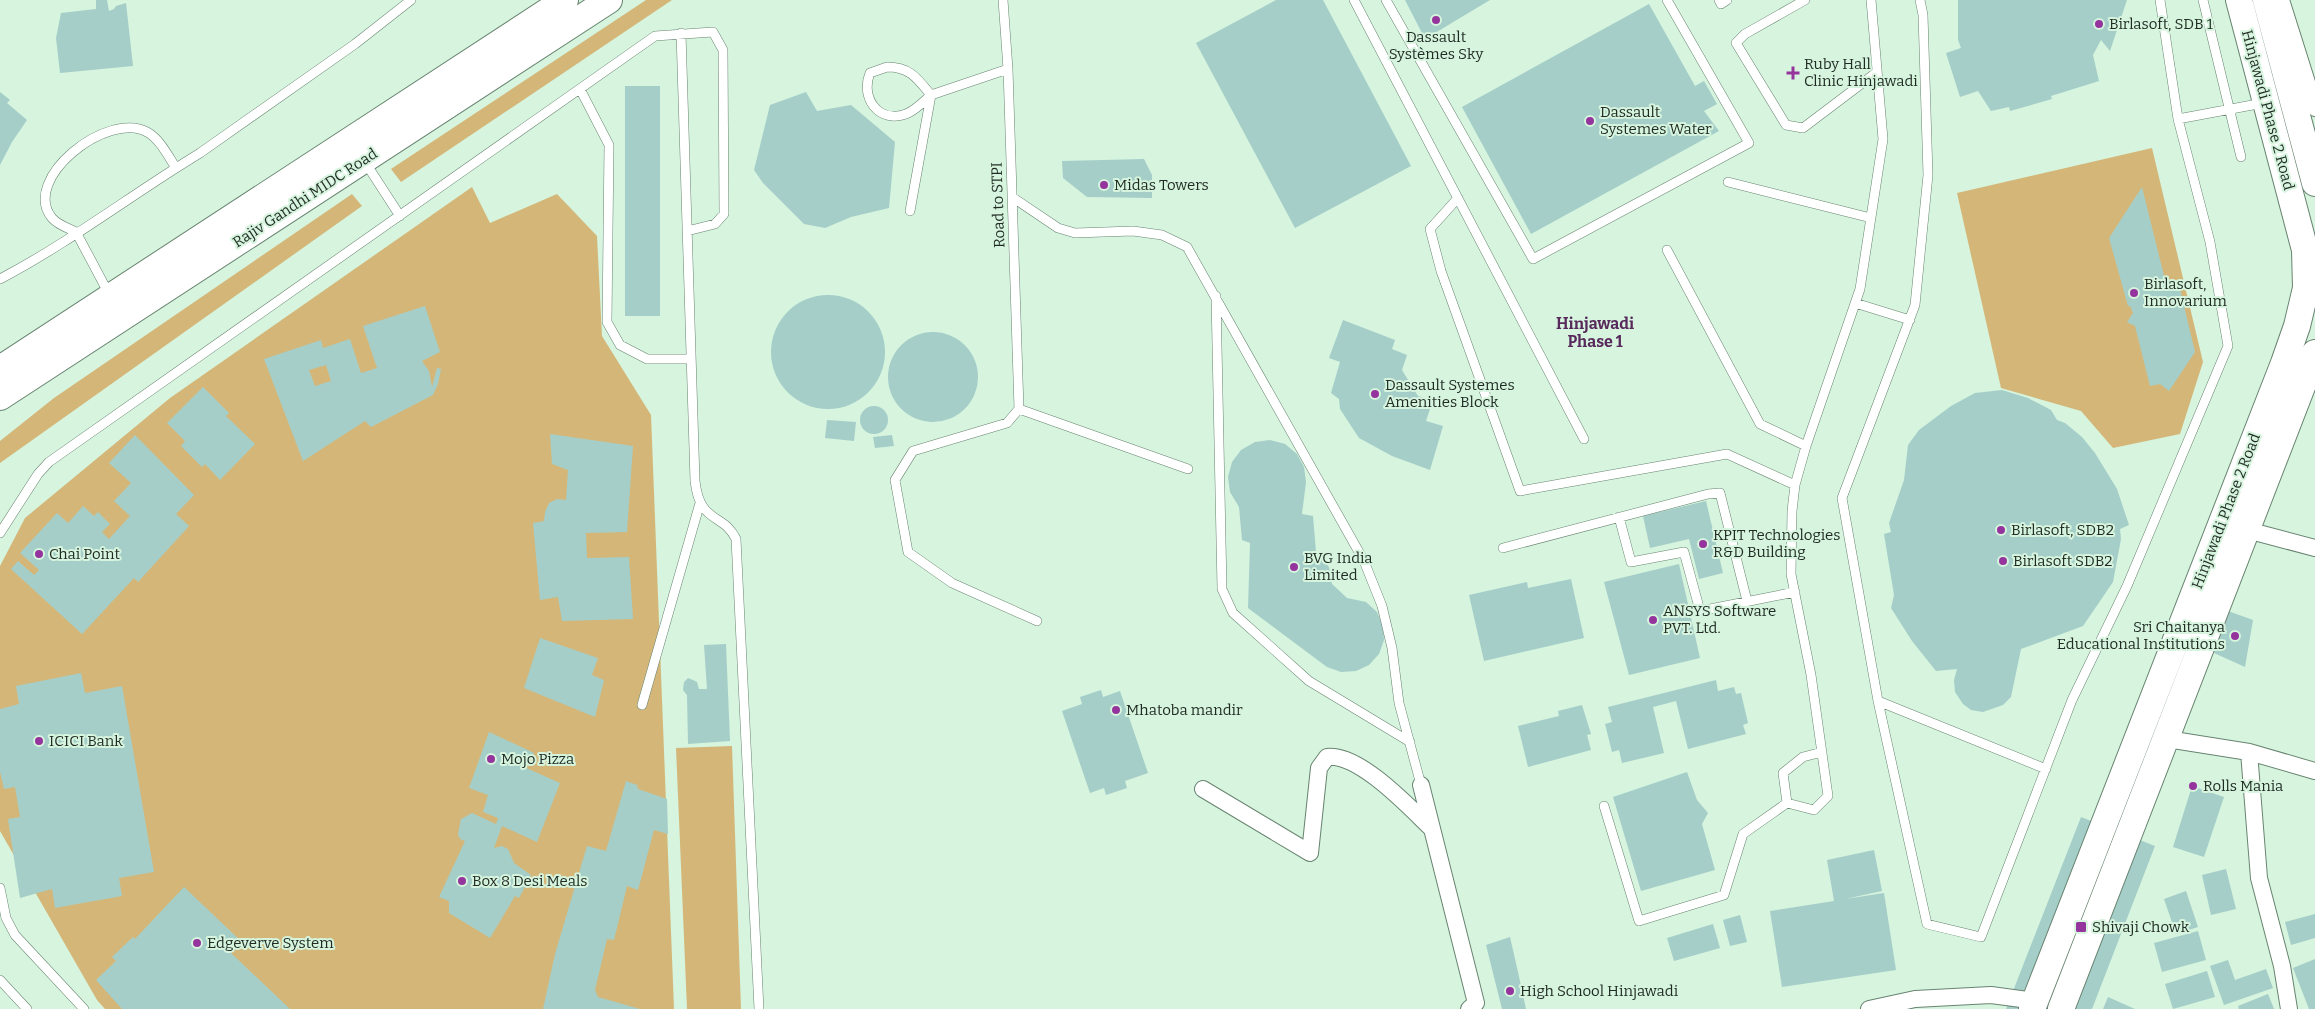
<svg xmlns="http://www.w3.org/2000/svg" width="2315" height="1009" font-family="Bitter,serif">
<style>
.green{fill:#d4b778}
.building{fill:#a5cec9;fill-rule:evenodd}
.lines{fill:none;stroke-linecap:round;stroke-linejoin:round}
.lane-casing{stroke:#688470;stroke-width:10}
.street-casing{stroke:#688470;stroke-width:18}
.primary-casing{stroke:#688470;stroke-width:28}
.lane{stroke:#fff;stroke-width:9}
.street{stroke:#fff;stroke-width:16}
.primary{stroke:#fff;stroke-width:26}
.poi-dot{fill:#94349c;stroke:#d6f4de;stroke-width:2}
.labels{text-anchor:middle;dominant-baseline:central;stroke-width:4;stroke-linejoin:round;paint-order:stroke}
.poi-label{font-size:15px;fill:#1f2a22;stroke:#d6f4de;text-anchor:start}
.street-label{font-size:15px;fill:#1f2a22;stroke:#d6f4de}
.neighbourhood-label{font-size:16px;font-weight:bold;fill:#582a5c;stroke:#d6f4de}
</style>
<rect width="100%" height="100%" fill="#d6f4de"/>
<!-- green -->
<path class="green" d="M646 0H672L401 182 391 169Z
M2152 148 2203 362 2180 434 2113 448 2081 411 2001 388 1957 193Z
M472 187 490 223 557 194 597 236 602 336 651 415 674 1009H105L97 1000 0 831V566L25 518 170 398Z
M352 194 362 206 0 463V441L54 398Z
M732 746 741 1009H687L676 748Z"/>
<!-- building -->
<path class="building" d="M96 0H107L109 11 114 9 116 6 126 3 133 66 60 73 56 38 61 13 96 9Z
M1276 0H1323L1411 166 1295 228 1196 43Z
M1405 0H1490L1425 39Z
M1958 0H2127L2110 51 2101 40 2093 55 2099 81 2051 96 2052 99 2010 111 2009 107 1991 111 1978 91 1960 97 1946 53 1961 48 1958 40Z
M1649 4 1695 86 1704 81 1717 104 1704 111 1719 131 1531 234 1462 107Z
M625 86H660V316H625Z
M0 92 10 100 7 103 27 120 12 142 0 165Z
M806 92 817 111 851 105 895 142 889 208 851 217 825 228 804 224 763 183 754 170 770 105Z
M1144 159 1152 175V198L1087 197 1063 178 1062 161Z
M2142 187 2167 288 2179 285 2195 352 2169 391 2160 384 2150 386 2135 326 2127 322 2133 313 2130 306H2128L2109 238Z
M771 352a57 57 0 1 1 114 0a57 57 0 1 1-114 0Z
M425 306 440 352 422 361 429 371 432 387 437 368 441 369 438 384 433 395 371 427 365 421 303 461 264 359 321 340 323 348 350 339 361 373 377 368 363 326ZM326 365 331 381 315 386 309 370Z
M1343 320 1395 340 1392 349 1407 355 1402 370 1418 396 1433 400 1426 421 1443 426 1430 470 1392 456 1359 438 1340 409 1339 399 1331 393 1340 362 1329 358Z
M888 377a45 45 0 1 1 90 0a45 45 0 1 1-90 0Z
M203 387 229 413 226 416 255 444 220 480 205 464 202 467 181 446 185 441 167 423Z
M2002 390 2028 398 2051 410 2057 420 2065 423 2082 437 2095 453 2117 489 2129 525 2120 529 2121 539 2113 582 2083 626 2021 649 2011 697 2003 705 1983 712 1971 710 1963 704 1955 692 1954 680 1957 669 1936 671 1912 641 1891 608 1894 595 1884 534 1891 532 1889 523 1904 480 1908 445 1919 430 1951 406 1975 393Z
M860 420a14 14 0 1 1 28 0a14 14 0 1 1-28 0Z
M827 420 856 422 854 441 825 438Z
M550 434 633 446 627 532 586 533 587 558 629 557 633 619 562 621 558 597 540 600 533 523 544 521 545 512 549 503 557 499 566 500 568 470 552 464Z
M135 435 194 495 176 514 189 526 138 582 134 578 82 634 11 569 18 561 34 575 39 570 20 553 57 513 68 523 83 506 94 516 98 512 110 524 102 532 109 539 130 516 114 501 131 483 109 463Z
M892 435 894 446 875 448 873 437Z
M1270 440 1285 444 1297 454 1304 467 1306 482 1302 514 1313 516 1316 552 1329 567 1332 584 1347 598 1366 602 1377 612 1383 626 1384 640 1379 654 1369 665 1356 671 1341 672 1327 667 1248 608 1250 543 1242 540 1239 507 1230 492 1228 477 1232 462 1241 450 1255 442Z
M1706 501 1723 573 1699 579 1689 539 1650 548 1643 516Z
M1679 564 1700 658 1629 675 1604 582Z
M1571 579 1584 638 1484 661 1469 595 1527 582 1528 588Z
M2228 611 2253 620 2245 667 2214 653Z
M540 638 598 658 592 675 604 680 595 717 524 688Z
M726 644 730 741 688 744 687 695 683 690 684 682 688 678 693 680 697 682 699 689H707L704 645Z
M81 673 85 693 122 686 154 872 119 878 122 896 55 908 52 889 20 898 8 819 20 817 15 787 4 789 0 772V709L19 704 16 686Z
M1716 680 1718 691 1734 687 1736 694 1741 693 1748 723 1743 725 1746 734 1688 749 1676 701 1653 707 1664 753 1622 763 1619 750 1612 752 1605 724 1612 722 1608 707Z
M1101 690 1103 697 1120 691 1148 773 1125 781 1127 788 1106 795 1104 788 1090 793 1062 711 1082 704 1080 697Z
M1582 705 1591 734 1587 735 1591 750 1528 767 1518 726 1559 716 1558 711Z
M489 732 534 753 524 767 560 783 537 842 502 826 494 848 502 846 508 849 514 863 531 875 519 898 515 896 490 938 449 913V901L439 897 465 841 460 839 458 834 461 819 472 813 496 824 498 818 483 812 488 795 469 788Z
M1687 772 1697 800 1708 813 1702 824 1715 870 1641 891 1613 797Z
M626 781 637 785 638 789 667 799 668 834 654 830 638 890 627 886 614 940 607 939 595 990 598 997 640 1009H543L555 954 587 846 606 851Z
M2192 786 2224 797 2204 857 2173 847Z
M2081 817 2155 846 2092 1009H2006Z
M1874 850 1882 891 1845 899 1884 893 1896 970 1782 987 1770 911 1834 901 1827 860Z
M2226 869 2236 909 2211 915 2202 875Z
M184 887 242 942 231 953 290 1009H122L96 980 116 961 112 957 133 937 135 939Z
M2186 891 2198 927 2176 934 2164 899Z
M2315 914V938L2291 945 2285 922Z
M1740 915 1747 942 1730 946 1723 920Z
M1713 924 1720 948 1674 961 1667 938Z
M2198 931 2206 960 2162 972 2154 943Z
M1510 937 1518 972 1526 1009H1502L1486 945Z
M2315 959V1009H2309L2293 968Z
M2228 960 2235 980 2266 969 2273 988 2224 1005 2210 966Z
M2207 971 2215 997 2173 1009 2165 984Z
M2268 994 2274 1009H2239L2238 1006Z
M2108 997 2135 1009H2103Z"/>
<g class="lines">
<defs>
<path id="lane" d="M1003 0 1008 69 1019 409
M1354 0 1584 439
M1386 0 1533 259 1749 143 1667 0
M1719 0 1721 4 1727 0
M1805 0 1745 34 1736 43 1786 125 1803 128 1877 72
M2160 0 2178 119 2263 103
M2203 0 2241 157
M681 33 695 481C700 525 723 512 736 539L759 1009
M887 67C910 67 917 78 931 95 923 102 916 110 906 114 878 124 860 97 870 73Z
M580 89 609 145 607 322 620 345 647 359H691
M365 162 400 216
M176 168 200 153 355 44 411 0
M1728 182 1871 218
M1012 197 1058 228 1075 233 1133 231 1162 235 1187 247 1364 561 1382 606 1392 648 1399 703 1421 785
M1458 198 1430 229 1441 271 1520 491 1727 454 1795 485
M910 211 931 95 1008 69
M1667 250 1760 424 1806 446
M0 279C61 247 118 205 176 168 168 156 160 139 147 132 108 110 20 179 52 218 58 225 68 228 76 232L109 294
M1216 296 1222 589 1233 613 1309 681 1410 742
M1855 303 1910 320
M1019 409 1007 423 913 451 895 480 908 552 952 583 1037 621
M1019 409 1188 469
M1619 517 1631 562 1684 552 1700 611 1795 592
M0 533 38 474 49 462 655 36 713 32 723 50 724 214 715 224 687 231
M1503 548 1708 494 1720 493 1747 601
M1878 701 1842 498 1915 305 1928 175 1923 15 1920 0
M642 705 700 503
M1822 752 1803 757 1783 773 1787 803 1814 810 1828 796 1811 675 1791 574 1792 511 1795 485 1806 446 1860 289 1883 139 1871 0
M2046 769 1878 701 1927 924 1981 937 2072 700 2127 586 2228 346 2210 242 2178 119
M1604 806 1639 921 1724 895 1743 834 1787 803
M0 888 6 918 15 935 84 1009
M0 980 27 1009"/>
<path id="street" d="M2281 0 2315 108
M2247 530 2315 548
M2167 739 2249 752 2315 771
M2249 752 2259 878 2282 966 2289 1009
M1421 785 1476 1003 1469 1009
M1203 789 1310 853 1319 768 1327 757C1359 753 1409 807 1431 828
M1869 1009 1915 999 1991 995 2036 1001"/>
<path id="primary" d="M2266 0 2315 183
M0 369 565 0
M0 397 609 0
M2032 1009 2284 363 2297 326 2306 288 2305 250 2239 0
M2061 1009 2315 353"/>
</defs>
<!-- lane casing -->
<use href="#lane" class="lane-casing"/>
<!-- street casing -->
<use href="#street" class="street-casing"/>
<!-- primary casing -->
<use href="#primary" class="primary-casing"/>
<!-- lane -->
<use href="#lane" class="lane"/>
<!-- street -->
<use href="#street" class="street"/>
<!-- primary -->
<use href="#primary" class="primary"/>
</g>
<!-- markers -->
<g class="poi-dot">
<circle cx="1436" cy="20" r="5"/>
<circle cx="2099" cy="24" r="5"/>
<path d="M1790.5 65.5h5v5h5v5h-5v5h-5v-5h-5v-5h5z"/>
<circle cx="1590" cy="121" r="5"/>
<circle cx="1104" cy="185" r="5"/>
<circle cx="2134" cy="293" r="5"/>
<circle cx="1375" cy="394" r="5"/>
<circle cx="2001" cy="530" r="5"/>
<circle cx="1703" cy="544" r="5"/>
<circle cx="39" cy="554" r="5"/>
<circle cx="2003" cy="561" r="5"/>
<circle cx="1294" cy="567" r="5"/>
<circle cx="1653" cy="620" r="5"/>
<circle cx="2235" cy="636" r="5"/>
<circle cx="1116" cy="710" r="5"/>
<circle cx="39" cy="741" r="5"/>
<circle cx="491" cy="759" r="5"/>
<circle cx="2193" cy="786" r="5"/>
<circle cx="462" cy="881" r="5"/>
<rect x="2075" y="921" width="12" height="12" rx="2.5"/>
<circle cx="197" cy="943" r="5"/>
<circle cx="1510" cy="991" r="5"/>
</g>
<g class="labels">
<!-- poi labels -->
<g class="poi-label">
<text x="2109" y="24">Birlasoft, SDB 1</text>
<text x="1436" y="37" text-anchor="middle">Dassault<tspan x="1436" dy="17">Systèmes Sky</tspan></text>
<text x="1804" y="64">Ruby Hall<tspan x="1804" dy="17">Clinic Hinjawadi</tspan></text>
<text x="1600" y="112">Dassault<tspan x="1600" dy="17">Systemes Water</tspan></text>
<text x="1114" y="185">Midas Towers</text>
<text x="2144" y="284">Birlasoft,<tspan x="2144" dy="17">Innovarium</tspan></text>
<text x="1385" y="385">Dassault Systemes<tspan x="1385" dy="17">Amenities Block</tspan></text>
<text x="2011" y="530">Birlasoft, SDB2</text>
<text x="1713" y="535">KPIT Technologies<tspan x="1713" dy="17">R&amp;D Building</tspan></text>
<text x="49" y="554">Chai Point</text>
<text x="1304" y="558">BVG India<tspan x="1304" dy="17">Limited</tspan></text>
<text x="2013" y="561">Birlasoft SDB2</text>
<text x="1663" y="611">ANSYS Software<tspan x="1663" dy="17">PVT. Ltd.</tspan></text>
<text x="2225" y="627" text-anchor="end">Sri Chaitanya<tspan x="2225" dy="17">Educational Institutions</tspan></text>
<text x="1126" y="710">Mhatoba mandir</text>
<text x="49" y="741">ICICI Bank</text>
<text x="501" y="759">Mojo Pizza</text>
<text x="2203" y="786">Rolls Mania</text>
<text x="472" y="881">Box 8 Desi Meals</text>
<text x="2092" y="927">Shivaji Chowk</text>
<text x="207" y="943">Edgeverve System</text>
<text x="1520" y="991">High School Hinjawadi</text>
</g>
<!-- street labels -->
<g class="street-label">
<text transform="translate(2268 110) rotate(75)">Hinjawadi Phase 2 Road</text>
<text transform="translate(305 198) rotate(-33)">Rajiv Gandhi MIDC Road</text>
<text transform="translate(998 205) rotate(-92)">Road to STPI</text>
<text transform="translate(2226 511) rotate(-69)">Hinjawadi Phase 2 Road</text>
</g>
<!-- neighbourhood labels -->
<g class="neighbourhood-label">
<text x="1595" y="323">Hinjawadi<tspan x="1595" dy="18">Phase 1</tspan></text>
</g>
</g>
</svg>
